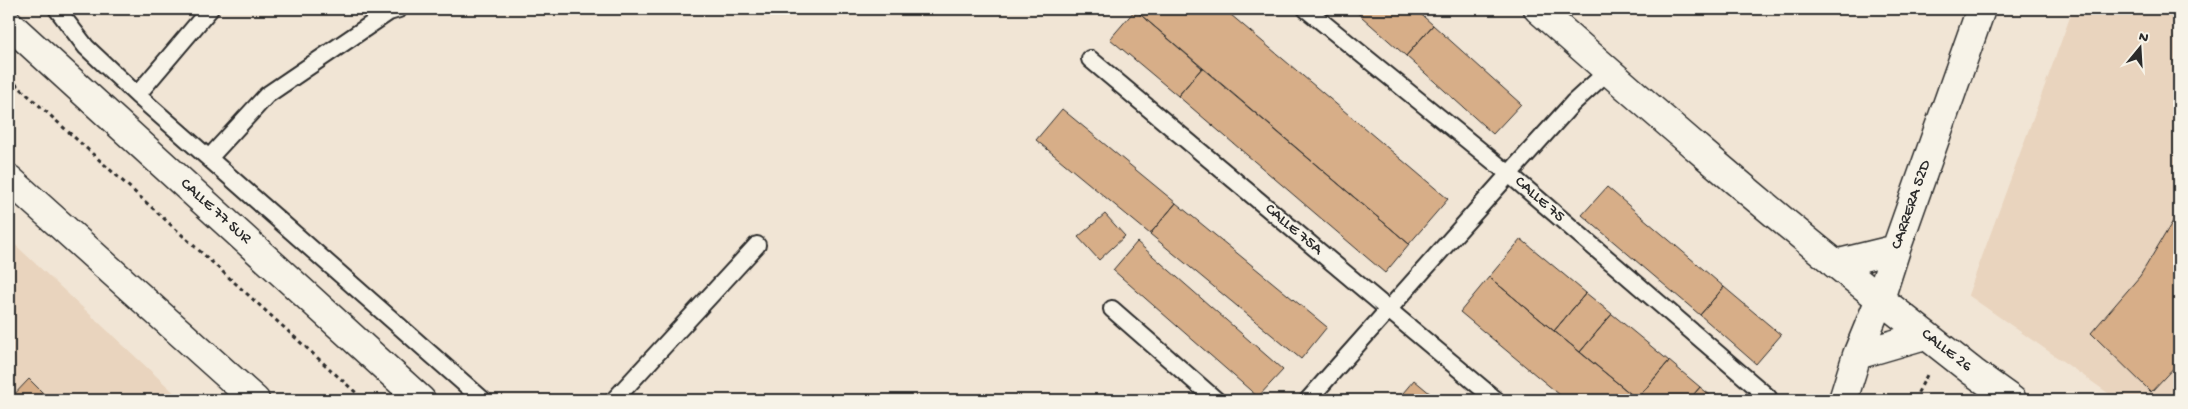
<svg xmlns="http://www.w3.org/2000/svg" width="2188" height="409" font-family="'Gochi Hand',sans-serif">
<style>
.built{fill:#e9d4be}
.building{fill:#d7ae88;stroke:#2b2b2b}
.lines{fill:none;stroke-linecap:round;stroke-linejoin:round}
.service-casing{stroke:#2b2b2b;stroke-width:20}
.minor-casing{stroke:#2b2b2b;stroke-width:31}
.tertiary-casing{stroke:#2b2b2b;stroke-width:31}
.path{stroke:#2b2b2b;stroke-width:3;stroke-dasharray:4 4;stroke-linecap:butt}
.service{stroke:#f7f3e8;stroke-width:16}
.minor{stroke:#f7f3e8;stroke-width:28}
.tertiary{stroke:#f7f3e8;stroke-width:28}
.labels{text-anchor:middle;dominant-baseline:central;stroke-width:4;stroke-linejoin:round;paint-order:stroke}
.street-label{font-size:16px;fill:#2b2b2b;stroke:#f7f3e8}
</style>
<rect width="100%" height="100%" fill="#f1e5d5"/>
<filter id="ink" filterUnits="userSpaceOnUse"><feTurbulence type="fractalNoise" baseFrequency=".02" numOctaves="2"/><feDisplacementMap in="SourceGraphic" scale="10" xChannelSelector="R" yChannelSelector="G"/><feConvolveMatrix kernelMatrix="1 2 1 2 8 2 1 2 1" color-interpolation-filters="sRGB"/></filter>
<g filter="url(#ink)">
<!-- built -->
<path class="built" d="M2073 9H2179V387L2172 400H2118L1968 295Z
M9 239 182 400H9Z"/>
<!-- building -->
<path class="building" d="M1136 9H1224L1448 199 1409 244 1135 10Z
M1353 9H1415L1433 25 1406 56Z
M1135 10 1202 68 1178 96 1110 39Z
M1433 25 1521 104 1493 134 1406 56Z
M1202 68 1409 244 1385 273 1178 96Z
M1062 109 1176 203 1150 234 1036 140Z
M1607 187 1724 287 1700 315 1582 215Z
M1176 203 1327 327 1301 359 1150 234Z
M2179 211V362L2151 392 2091 333 2140 276Z
M1105 214 1125 236 1099 260 1078 237Z
M1521 239 1586 293 1554 331 1489 277Z
M1137 242 1283 370 1258 397 1113 270Z
M1489 277 1554 331 1638 400H1566L1460 312Z
M1724 287 1781 335 1756 364 1700 315Z
M1586 293 1612 314 1580 352 1554 331Z
M1612 314 1669 361 1637 399 1580 352Z
M1669 361 1700 387 1689 400 1637 399Z
M29 379 50 400H9Z
M1414 380 1438 400H1397Z
M1700 387 1716 400H1689Z"/>
<g class="lines">
<defs>
<path id="service" d="M57 9 86 47 137 95 483 400
M1306 9 1509 174 1768 397
M1090 59 1496 400
M137 95 210 9
M209 158 267 95 389 12 399 9
M1112 309 1216 400
M614 400 757 245
M1308 400 1509 174 1573 103 1608 71"/>
<path id="minor" d="M1538 9C1650 108 1763 207 1880 299"/>
<path id="tertiary" d="M9 24 421 400
M9 179 255 400
M1835 264 1896 249
M1880 299 1973 372 2012 400
M1857 355 1925 335
M1843 400 1857 355 1880 299 1896 249 1981 9"/>
</defs>
<!-- service casing -->
<use href="#service" class="service-casing"/>
<!-- minor casing -->
<use href="#minor" class="minor-casing"/>
<!-- tertiary casing -->
<use href="#tertiary" class="tertiary-casing"/>
<!-- path -->
<path class="path" d="M9 78 364 400
M1914 400 1927 375"/>
<!-- service -->
<use href="#service" class="service"/>
<!-- minor -->
<use href="#minor" class="minor"/>
<!-- tertiary -->
<use href="#tertiary" class="tertiary"/>
</g>
</g>
<g class="labels">
<!-- street labels -->
<g class="street-label">
<text transform="translate(1539 200) rotate(41)">CALLE 75</text>
<text transform="translate(1912 205) rotate(-71)">CARRERA 52D</text>
<text transform="translate(215 212) rotate(42)">CALLE 77 SUR</text>
<text transform="translate(1293 230) rotate(40)">CALLE 75A</text>
<text transform="translate(1946 351) rotate(38)">CALLE 26</text>
</g>
</g>
<!-- margin -->
<rect width="2188" height="409" fill="none" stroke="#f7f3e8" stroke-width="30"/>
<rect x="15" y="15" width="2158" height="379" fill="none" stroke="#2b2b2b" stroke-width="2" filter="url(#ink)"/>
<!-- north arrow -->
<g transform="translate(2140 48) rotate(18)" stroke="#f7f3e8" stroke-width="4" paint-order="stroke">
<path d="M0-4L9 19L0 12L-9 19Z" fill="#2b2b2b"/>
<text y="-8" font-size="14" font-weight="bold" text-anchor="middle" fill="#2b2b2b">N</text>
</g>
</svg>
